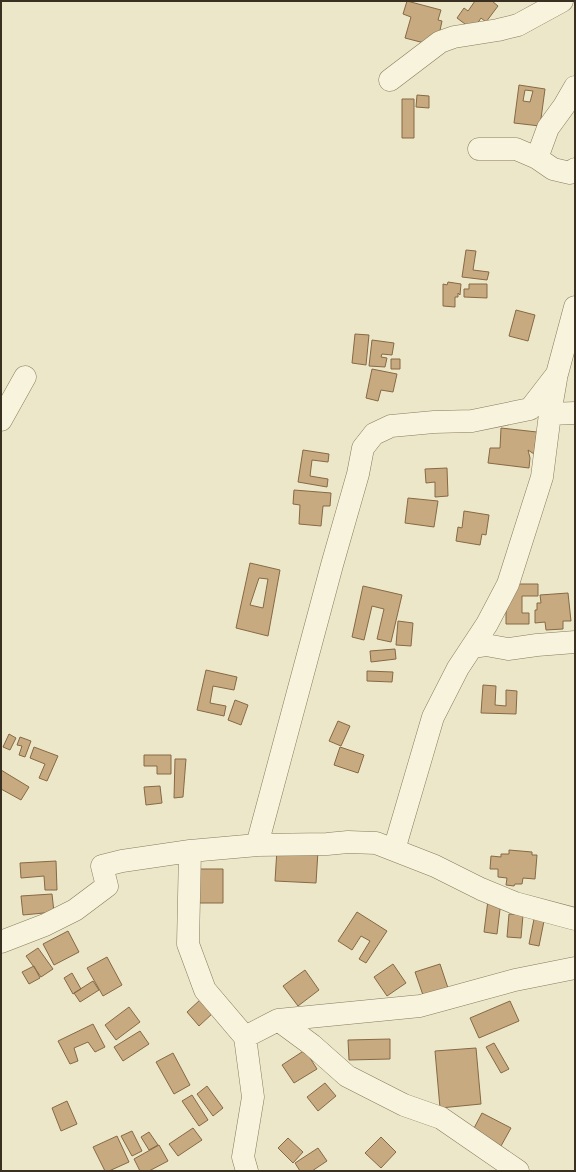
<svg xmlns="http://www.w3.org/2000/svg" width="576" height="1172" font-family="Spectral,serif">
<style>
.building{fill:#c8aa81;stroke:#866945;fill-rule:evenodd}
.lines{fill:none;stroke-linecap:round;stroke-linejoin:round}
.minor-casing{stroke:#887b5e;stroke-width:23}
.minor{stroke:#f7f3dc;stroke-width:22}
</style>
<rect width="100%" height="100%" fill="#ece7c8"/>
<!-- building -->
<path class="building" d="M407 1 441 10 438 20 442 21 439 35 432 45 405 38 411 17 403 14Z
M475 1H492L498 6 486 22 481 18 473 30 457 18 464 8 468 11Z
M519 85 545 89 540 126 514 123Z
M525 90 533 91 530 102 523 101Z
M417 95 429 96V108L416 107Z
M402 99H414V138H402Z
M466 250 476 251 473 270 489 272 487 280 462 277Z
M448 282 461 284 460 295 458 293V297H455V307L443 306V284L447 285Z
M469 284H487V298L464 297V289H469Z
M516 310 535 315 528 341 509 336Z
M355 334 369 335 366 365 352 363Z
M372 340 394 343 392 355 382 354 381 357 387 358 385 367 369 366Z
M391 359H400V369H391Z
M372 369 397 374 393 392 381 390 378 401 366 398Z
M501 428 537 432 534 454 528 450 530 458 529 468 488 463 490 448H500Z
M303 450 329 454 328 462 312 460 310 476 328 479 327 487 298 482Z
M447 468 448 496 435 497V482L426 483 425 469Z
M294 490 331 493 330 506H323L321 526 299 524 300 505 293 504Z
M408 498 438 501 434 527 405 523Z
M464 511 489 515 486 535 482 534 480 545 456 541 458 527 462 528Z
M250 563 280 570 268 636 236 628ZM259 578 268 579 263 608 250 605Z
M514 584H538V596H522V613H529V624H506V592Z
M363 586 402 595 391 642 377 639 384 609 372 606 364 640 352 637Z
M568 593 571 621H563V629L546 630 545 622 535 623V610H537V603H541L540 595Z
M398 621 413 623 411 646 396 645Z
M395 649 396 659 371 662 370 651Z
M206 670 237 677 234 690 213 686 210 703 226 706 224 716 197 710Z
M367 671 393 672 392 682 367 681Z
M483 685 496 686 495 705 506 706V690L517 691 516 714 481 713Z
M235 700 248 705 241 725 228 720Z
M338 721 350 726 341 746 329 741Z
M9 734 16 738 10 750 3 747Z
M20 737 31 741 25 757 19 755 22 746 17 745Z
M34 747 58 756 47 781 39 778 45 764 30 758Z
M340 747 364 755 358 773 334 765Z
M144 755H171V774H157V766H144Z
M175 759H186L183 797 174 798Z
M1 770 29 787 21 800 1 789Z
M160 786 162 803 146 805 144 787Z
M277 849 318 851 316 883 275 881Z
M509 850 532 852V855H537L535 879 523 878 522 884H515L514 886 506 885 507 878 498 877V869H490L491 856 501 857V854H509Z
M56 861 57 890H45L44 876 21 878 20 863Z
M195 869H223V903H195Z
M52 894 54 912 23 915 21 896Z
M488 900 501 901 497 934 484 932Z
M357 912 387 931 366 963 359 959 370 941 361 936 352 950 338 941Z
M509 914 523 915 521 938 507 937Z
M534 919 544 921 539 946 529 944Z
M68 931 79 952 54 965 43 944Z
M38 948 53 969 41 977 26 956Z
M107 957 122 985 103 996 87 968Z
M393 964 406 983 387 996 374 977Z
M440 964 449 991 424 998 415 972Z
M34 966 40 978 29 984 22 972Z
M305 970 319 990 298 1006 283 986Z
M72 973 81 989 73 994 64 978Z
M93 981 99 990 80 1002 74 993Z
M201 999 213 1013 199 1026 187 1012Z
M510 1001 519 1021 479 1038 470 1018Z
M129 1007 140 1022 116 1040 105 1025Z
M93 1024 105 1047 95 1052 88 1042 74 1048 78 1061 70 1064 58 1041Z
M140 1031 149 1044 123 1061 114 1047Z
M390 1039V1059L349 1060 348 1040Z
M494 1043 509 1069 501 1073 486 1047Z
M476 1048 481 1104 440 1108 435 1051Z
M305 1050 317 1069 294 1083 282 1065Z
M173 1053 190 1085 174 1094 156 1062Z
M325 1083 336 1096 318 1111 307 1097Z
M207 1086 223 1108 213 1116 197 1094Z
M192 1095 208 1120 199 1126 182 1101Z
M67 1101 77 1124 61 1131 52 1108Z
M482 1113 511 1128 501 1146 473 1130Z
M193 1128 202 1140 178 1156 169 1144Z
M132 1131 142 1151 132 1156 121 1136Z
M149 1132 158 1145 149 1150 141 1137Z
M117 1136 129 1162 109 1171H105L93 1147Z
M381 1137 396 1152 381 1168 365 1153Z
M288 1138 303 1152 293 1163 278 1148Z
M159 1145 168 1161 149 1171H140L134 1159Z
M318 1148 327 1161 312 1171H300L295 1163Z"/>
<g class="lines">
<defs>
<path id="minor" d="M390 80 440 42 454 37 498 30 518 25 562 1
M479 149H516L537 158 553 169 570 173 575 169
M537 158 548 128 564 106 575 87
M550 414 575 413
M1 420 25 377
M472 647 486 645 508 649 537 645 575 642
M257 845 332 565 358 474 363 448 374 434 391 426 434 422 472 421 530 409 557 374 575 307
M394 850 433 717 458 668 487 624 508 584 542 477 550 414 556 379
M190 851 188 944 205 990 245 1037 253 1097 243 1157 247 1171
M1 942 45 925 75 910 107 886 102 866 122 861 190 851 257 845 327 844 348 842 376 843 435 866 481 889 515 903 575 919
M278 1020 312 1045 347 1076 404 1105 441 1118 518 1171
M245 1037 278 1020 420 1006 515 980 575 968"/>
</defs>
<!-- minor casing -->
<use href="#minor" class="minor-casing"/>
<!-- minor -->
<use href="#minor" class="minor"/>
</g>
<!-- border -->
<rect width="576" height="1172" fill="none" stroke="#393021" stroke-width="4"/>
</svg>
